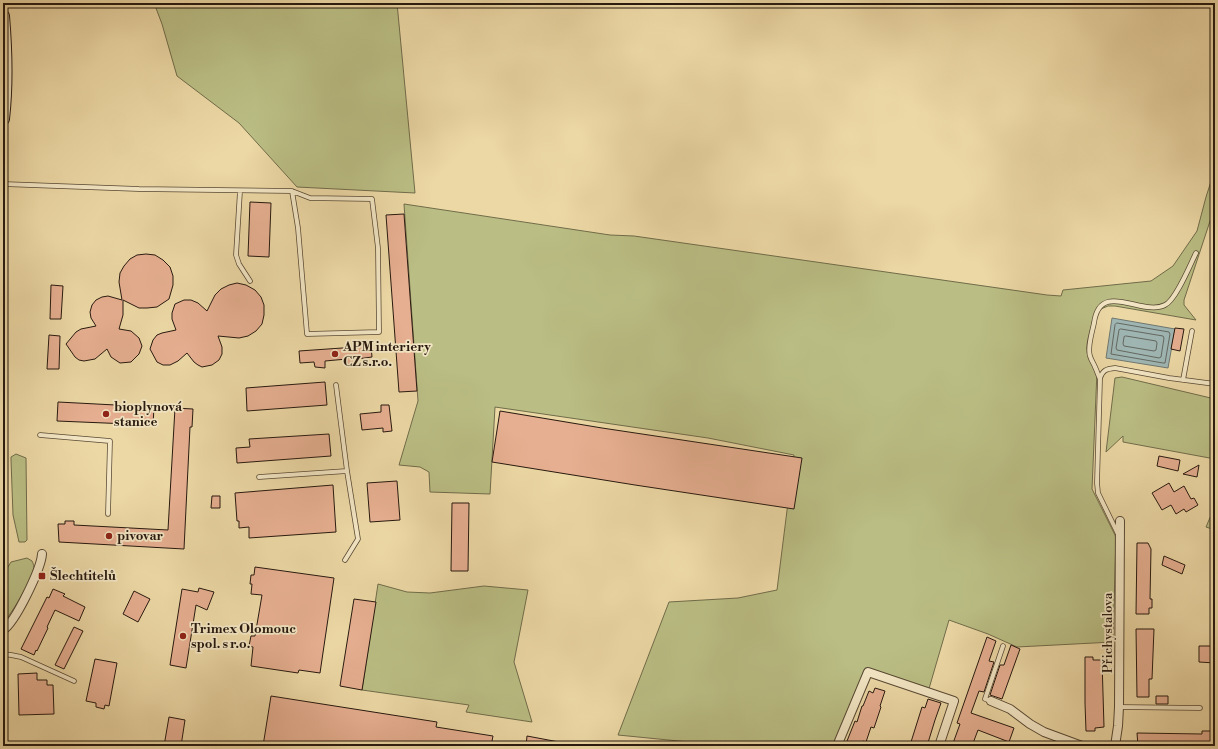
<svg xmlns="http://www.w3.org/2000/svg" width="1218" height="749" font-family="'Libre Bodoni',serif">
<style>
.green{fill:#babe84;stroke:#706c4a}
.water{fill:#9fb6b3;stroke:#6f7771}
.lines{fill:none;stroke-linecap:round;stroke-linejoin:round}
.shore{stroke:#636861;stroke-width:1}
.building{fill:#e6af91;stroke:#27190f}
.lane-casing{stroke:#584934;stroke-width:5.5}
.street-casing{stroke:#584934;stroke-width:10}
.secondary-casing{stroke:#27190f;stroke-width:14}
.lane{stroke:#f3e6c4;stroke-width:4}
.street{stroke:#f3e6c4;stroke-width:8}
.secondary{stroke:#f3e6c4;stroke-width:12}
.poi-dot{fill:#8f2418;stroke:#f3e6c4;stroke-width:1.5}
.labels{text-anchor:middle;dominant-baseline:central;stroke-width:3.5;stroke-linejoin:round;paint-order:stroke}
.poi-label{font-size:13px;font-weight:bold;fill:#27190f;stroke:#f3e6c4;text-anchor:start}
.street-label{font-size:13px;fill:#27190f;stroke:#f3e6c4}
</style>
<rect width="100%" height="100%" fill="#ecd8a5"/>
<filter id="stains"><feTurbulence type="fractalNoise" baseFrequency=".005" numOctaves="4"/><feColorMatrix values="0 0 0 0 .2 0 0 0 0 .09 0 0 0 0 .02 0 0 0 .5 -.17"/></filter>
<radialGradient id="worn" r=".72"><stop offset=".6" stop-color="#630" stop-opacity="0"/><stop offset="1" stop-color="#630" stop-opacity=".3"/></radialGradient>
<!-- green -->
<path class="green" d="M154 3H397L415 193 297 187 239 123 177 76 162 24Z
M1215 169V206L1184 300V305L1196 320 1115 306H1108L1096 311 1089 349 1097 371 1092 489 1116 537 1113 642 1017 647 988 634 949 620 928 692 868 672 837 746H729L618 735 669 602 738 598 777 590 794 455 708 438 495 407 490 494 430 492 429 472 420 467 399 465 418 401 404 204 610 235 634 236 1047 295 1061 296 1063 290 1151 281 1173 266 1197 231 1206 197Z
M1122 377 1215 399V459L1123 442V436L1106 452 1115 378Z
M16 454 26 458 27 540 25 542H19L13 515 11 460V457Z
M1215 506V530L1206 527Z
M27 558 32 561C33 563 34 566 34 567 33 579 15 607 8 617H6V570L11 562Z
M378 584 407 592 430 593 484 586 528 590 514 662 532 722 466 712 469 705 362 690Z"/>
<!-- water -->
<path class="water" d="M1112 318 1175 329 1168 368 1106 358Z"/>
<g class="lines">
<!-- shore -->
<path class="shore" d="M1117 323 1169 332 1170 334 1165 363H1163L1111 354 1115 325Z
M1121 329 1163 336 1164 338 1161 357 1159 358 1117 350 1116 348 1119 330Z
M1126 336 1156 341 1157 343 1156 350 1154 351 1124 346 1123 344 1124 337Z"/>
</g>
<!-- building -->
<path class="building" d="M250 202 271 203 269 257 248 256Z
M404 214 417 391 399 392 386 215Z
M146 254 155 255 163 260 170 267 173 276V285L169 299 157 307 147 308H139L123 300V315L119 329 131 331 139 338 142 346 139 354 131 362 120 363 111 357 107 349 95 359 84 361 79 360 75 357 66 344 76 332 81 329 96 326 91 318 90 312 92 305 96 300 102 297 108 296 122 300 119 282 120 273 124 266 130 259 137 255Z
M237 283 246 285 255 290 261 297 264 305V315L262 324 256 331 248 336 239 338 218 336 222 347V354L219 360 212 365 202 367 198 365 194 362 187 353 178 361 170 365H163L157 362 150 349 153 340 157 335 162 333 176 330 172 319V313L175 304 184 300H191L198 303 207 311 215 295 221 289 229 285Z
M51 285 63 286 61 319H50Z
M1175 328 1184 329 1180 351 1171 349Z
M49 335 60 336 59 369H47Z
M371 346 372 357 357 359 358 365 348 366 347 359 325 361V368L315 367 314 362 300 363 299 351Z
M325 382 327 405 247 411 246 388Z
M58 402 154 407 153 425 57 421Z
M381 405H389L392 431 383 432V428L362 430 360 414 381 412Z
M175 408 193 409 192 427H190L184 549 59 542 58 524H65V521H74V525L168 530Z
M500 411 602 428 802 458 794 509 635 485 492 462Z
M329 434 331 456 237 463 236 448 250 447 249 439Z
M1159 456 1180 460 1178 471 1157 466Z
M1199 465 1197 477 1183 474Z
M397 481 400 520 370 522 367 483Z
M1169 483 1174 492 1184 486 1191 499 1194 498 1198 505 1186 512 1184 509 1176 514 1171 505 1162 510 1152 493Z
M333 485 336 532 249 538V527L239 528V521H237L235 493Z
M212 496H220V508H211Z
M452 503H469L468 571H451Z
M1137 543H1148L1151 549 1150 599H1152V608H1149V614H1136Z
M1164 556 1185 565 1182 574 1162 565Z
M255 567 334 578 320 673 299 670 298 673 251 666 253 647 249 646 251 636H255L262 595 251 594 252 584H250L251 575H254Z
M199 588 214 592 207 610 196 605 186 668 170 665 182 589 198 592Z
M53 589 65 594 63 596 85 607 79 621 55 610 47 627 48 628 37 651 36 650 34 655 21 649 47 597 49 598Z
M134 591 150 599 138 622 123 614Z
M354 599 376 602 362 690 340 686Z
M74 627 83 631 64 669 55 665Z
M1136 629H1154L1152 679H1149V697H1137Z
M987 637 996 641 989 661 994 662 984 692 979 691 971 713 1014 728 1009 742 978 730 972 746H952L960 724 957 723Z
M1011 645 1020 649 1002 699 990 695 1000 665H1004Z
M1199 646H1215V663L1199 662Z
M1085 657H1093V660H1102L1104 727 1095 728V731H1086L1085 703Z
M95 659 117 663 109 706 105 705 104 709 96 707V703L86 701Z
M37 673V680H47V685H53L54 714 19 715 18 674Z
M875 688 885 691 880 706 881 707 874 728 871 727 866 742 863 741 862 746H845L855 721 857 722 862 706H863L869 691 873 693Z
M271 696 437 722 436 727 493 736 491 746H263Z
M1156 696H1168V704H1156Z
M928 699 941 703 935 720 927 746H912L914 743 911 742 922 707 925 708Z
M169 717 185 720 181 746H164Z
M1202 731H1215V746H1138L1137 733 1202 734Z
M527 736 559 742V746H526Z"/>
<g class="lines">
<defs>
<path id="lane" d="M3 184 139 189 292 191 310 198 372 199 378 248 379 332 307 334 298 228 292 191
M240 191 236 255 239 264 250 281
M1100 378C1103 370 1106 369 1115 368L1169 378 1215 384
M1183 380 1192 331
M336 385 347 471
M40 435 110 441 108 514
M259 477 347 471 358 539 345 560
M1118 534 1098 493 1097 483 1100 379C1098 375 1097 371 1095 367 1094 364 1091 360 1090 356 1087 347 1092 333 1094 323 1100 279 1142 317 1165 305 1176 300 1190 265 1196 253
M3 654 11 655 21 657 74 681
M991 701 985 699 1003 646
M1119 707 1200 708"/>
<path id="street" d="M3 630C15 623 41 569 42 554
M991 701 1010 709 1030 724 1044 732 1082 746
M837 746 868 672 954 701 939 746
M1115 746 1118 726 1119 707 1120 521"/>
<path id="secondary" d="M3 16C6 51 7 84 3 119"/>
</defs>
<!-- lane casing -->
<use href="#lane" class="lane-casing"/>
<!-- street casing -->
<use href="#street" class="street-casing"/>
<!-- secondary casing -->
<use href="#secondary" class="secondary-casing"/>
<!-- lane -->
<use href="#lane" class="lane"/>
<!-- street -->
<use href="#street" class="street"/>
<!-- secondary -->
<use href="#secondary" class="secondary"/>
</g>
<!-- markers -->
<g class="poi-dot">
<circle cx="335" cy="354" r="4"/>
<circle cx="106" cy="414" r="4"/>
<circle cx="109" cy="536" r="4"/>
<rect x="38" y="572" width="8" height="8" rx="2"/>
<circle cx="183" cy="636" r="4"/>
</g>
<g class="labels">
<!-- poi labels -->
<g class="poi-label">
<text x="343" y="347">APM interiery<tspan x="343" dy="15">CZ s.r.o.</tspan></text>
<text x="114" y="407">bioplynová<tspan x="114" dy="15">stanice</tspan></text>
<text x="117" y="536">pivovar</text>
<text x="50" y="576">Šlechtitelů</text>
<text x="191" y="629">Trimex Olomouc<tspan x="191" dy="15">spol. s r.o.</tspan></text>
</g>
<!-- street labels -->
<g class="street-label">
<text transform="translate(1108 633) rotate(-90)">Přichystalova</text>
</g>
</g>
<!-- margin -->
<rect width="1218" height="749" fill="none" stroke="#ecd8a5" stroke-width="16"/>
<rect x="4" y="4" width="1210" height="741" fill="none" stroke="#27190f" stroke-width="2"/>
<rect x="8" y="8" width="1202" height="733" fill="none" stroke="#27190f"/>
<rect width="100%" height="100%" filter="url(#stains)"/>
<rect width="100%" height="100%" fill="url(#worn)"/>
</svg>
